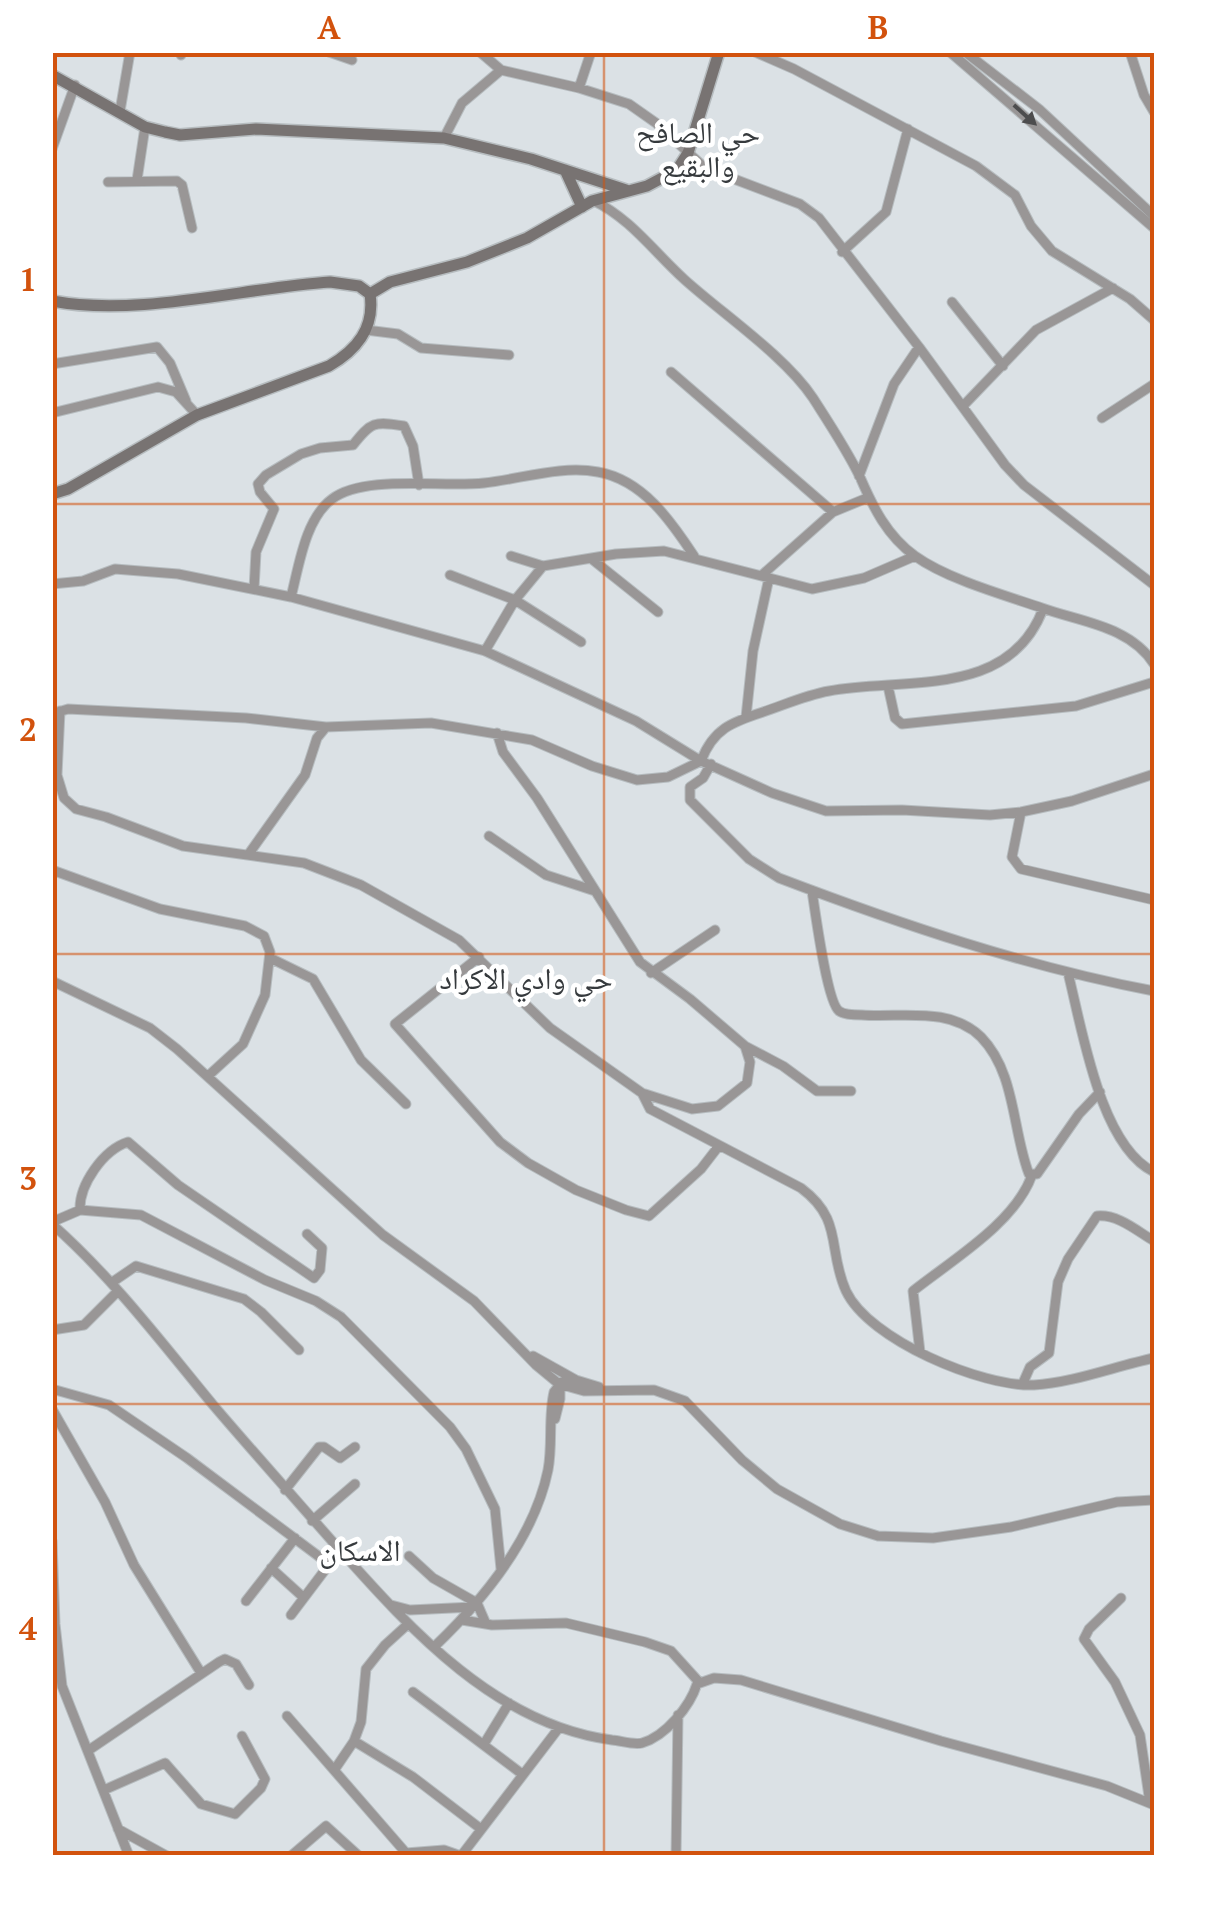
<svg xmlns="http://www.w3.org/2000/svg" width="1207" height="1908" font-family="'PT Serif','Noto Naskh Arabic',serif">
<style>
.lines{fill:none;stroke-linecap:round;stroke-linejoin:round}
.street-casing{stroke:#b6bcbf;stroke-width:11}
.secondary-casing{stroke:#b6bcbf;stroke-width:14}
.street{stroke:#999696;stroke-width:9}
.secondary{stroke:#787372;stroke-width:11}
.oneway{fill:#4d4d4e}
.grid{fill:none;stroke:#d2520d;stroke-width:2.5;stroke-opacity:0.55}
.labels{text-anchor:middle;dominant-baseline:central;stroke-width:9;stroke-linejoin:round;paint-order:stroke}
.neighbourhood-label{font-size:30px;fill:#363a3d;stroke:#fff}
.neatline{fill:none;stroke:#d2520d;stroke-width:4}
.grid-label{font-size:32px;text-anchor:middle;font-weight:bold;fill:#d2520d}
</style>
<rect width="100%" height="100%" fill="#dbe1e5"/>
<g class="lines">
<defs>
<path id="street" d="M329 52 352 60
M480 52 501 70 579 88 629 104 656 123 705 168 800 204 819 218 919 347 1005 465 1024 485 1154 585
M755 52 794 69 976 166 1015 195 1031 226 1052 251 1130 299 1154 320
M950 52 1154 228
M965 52 1039 109 1154 216
M1130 52 1144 95 1154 112
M181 55 182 52
M579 88 591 52
M120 111 130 52
M444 138 462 103 501 70
M52 149 75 85
M137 180 145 127
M108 182 177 181 182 185 192 228
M594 201C630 218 655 253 685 280 724 315 785 356 813 398 829 423 847 450 860 477 873 507 887 536 915 556 947 579 1004 595 1042 608 1081 622 1130 626 1154 664
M842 252 886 212 908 129
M952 302 1003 366
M366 330 398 334 421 348 509 355
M52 364 157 347 170 363 186 401
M671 372 833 512
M963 406 1036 330 1113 288
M52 413 158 387 176 392 197 415
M1102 418 1154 384
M859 476 894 384 919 347
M511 556 543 566
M593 560 658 612
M450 575 515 600 581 642
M762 575 833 512 867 498
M52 584 83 581 115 569 178 574 291 597 485 651 636 721 701 761 772 793 826 811 902 810 990 815 1021 812 1072 801 1154 774
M254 589 256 552 274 509 260 492 258 484 266 475 301 454 320 448 353 445C371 422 374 421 404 426L413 446 419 485
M291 597C299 566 305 519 332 499 365 474 443 488 484 483 521 479 561 465 598 472 643 480 671 521 694 556
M485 651 515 600 543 566 616 554 664 551 812 589 864 578 915 556
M888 686 895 718 902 724 1076 706 1154 682
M60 711 57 775 64 798 76 809 106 817 183 846 304 863 361 885 459 940 550 1028 642 1093 692 1109 718 1106 747 1083 750 1062 745 1046 690 999 640 962 537 798 503 752 497 733
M52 714 68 709 246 718 326 727 431 723 532 740 592 766 637 780 668 777 701 761C713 729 732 722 763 712 784 705 806 695 829 691 905 677 1009 699 1043 609
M746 717 753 651 769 578
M711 764 703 778 690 787V800L749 859 779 878C900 924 1027 967 1154 991
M1021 812 1012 857 1021 869 1154 900
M489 836 546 875 595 891
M248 855 305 775 317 738 326 727
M52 870 160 909 245 926 264 936 270 952 265 995 243 1044 208 1076
M812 891C815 910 827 1002 839 1011 844 1015 856 1015 862 1015 901 1018 950 1006 981 1037 1016 1073 1012 1130 1029 1174H1037L1079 1114 1100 1092
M479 957 395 1024 500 1142 528 1163 576 1190 626 1210 649 1216 701 1169 718 1147
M270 958 313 979 361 1060 406 1104
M651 973 715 930
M1068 973C1082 1028 1100 1146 1154 1172
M52 981 150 1028 177 1049 383 1235 474 1301 536 1365 559 1384 584 1391 654 1390 685 1401 742 1460 777 1489 840 1524 878 1536 933 1538 1011 1527 1117 1502 1154 1500
M745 1046 783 1066 817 1091H851
M642 1093 650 1109 801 1188C844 1220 827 1249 846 1291 869 1340 982 1387 1034 1385 1072 1383 1116 1366 1154 1358
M80 1210C79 1185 103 1150 128 1142L178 1185 314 1278 320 1270 322 1248 307 1234
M52 1222 80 1210 141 1215 265 1280 316 1301 341 1317 450 1427 466 1449 495 1509 501 1569
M52 1224C113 1278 162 1343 214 1406 255 1454 297 1501 339 1549 412 1631 497 1725 612 1740 622 1741 633 1745 642 1743 666 1736 690 1706 697 1684L714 1678 741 1680 941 1741 1107 1786 1154 1805
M111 1283 136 1266 244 1299 261 1312 299 1350
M52 1330 84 1325 118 1291
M920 1352 913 1291C952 1260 1015 1223 1032 1175
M533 1356 576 1380 599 1387
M1023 1383 1030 1367 1049 1353 1058 1282 1068 1259 1097 1216C1118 1214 1137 1231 1154 1241
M52 1389 109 1405 187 1458 329 1564
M52 1409 105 1502 134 1565 201 1673
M555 1419 560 1399V1386
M285 1490 319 1447H324L340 1458 355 1447
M312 1521 355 1484
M52 1541 55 1624 62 1686 129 1856
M409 1556 433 1578 477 1603 486 1624
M271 1568 303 1597
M1121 1598 1089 1629 1084 1639 1115 1682 1140 1735 1150 1803
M246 1601 295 1538
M391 1605 410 1610 473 1607
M291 1615 340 1550
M462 1620 492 1625 566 1623 645 1642 671 1651 699 1682
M435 1646C484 1599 534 1538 548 1470 553 1444 548 1417 554 1392L562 1382 576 1380
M413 1692 522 1774
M287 1716 406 1853 444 1850 461 1856 558 1729
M354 1741 413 1777 481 1829
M484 1744 509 1703
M89 1750 219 1662 225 1659 236 1664 249 1685
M335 1769 354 1741 361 1722 366 1669 385 1645 407 1625
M104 1790 165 1763 201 1804 235 1814 261 1788 265 1779 242 1736
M118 1829 167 1856
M291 1856 326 1826 359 1856
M676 1856 678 1715"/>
<path id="secondary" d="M52 75 145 127 165 132 180 135 256 129 444 138 531 159 626 190
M565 170 582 207
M370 294 390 282 467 262 527 238 592 201 647 186 677 170 688 153 719 52
M52 301C138 317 243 288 330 282L359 286 370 294C375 328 357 350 329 366L197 415 68 489 52 494"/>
</defs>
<!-- street casing -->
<use href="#street" class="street-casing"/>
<!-- secondary casing -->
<use href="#secondary" class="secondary-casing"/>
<!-- street -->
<use href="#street" class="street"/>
<!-- secondary -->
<use href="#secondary" class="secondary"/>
</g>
<!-- one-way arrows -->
<defs><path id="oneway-solid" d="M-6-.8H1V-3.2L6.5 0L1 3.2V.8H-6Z" transform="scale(2.5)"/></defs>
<use class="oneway" href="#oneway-solid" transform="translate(1025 115) rotate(42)"/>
<!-- grid -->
<path class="grid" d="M604 52V1856M52 504H1154M52 954H1154M52 1404H1154"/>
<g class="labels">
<!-- neighbourhood labels -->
<g class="neighbourhood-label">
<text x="698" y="132">حي الصافح<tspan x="698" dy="34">والبقيع</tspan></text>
<text x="526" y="978">حي وادي الاكراد</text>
<text x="360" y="1550">الاسكان</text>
</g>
</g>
<!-- border -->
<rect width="1207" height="1908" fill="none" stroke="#ffffff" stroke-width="110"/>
<rect x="55" y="55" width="1097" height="1798" class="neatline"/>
<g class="grid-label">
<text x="329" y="39">A</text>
<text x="878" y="39">B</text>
<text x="28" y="291">1</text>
<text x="28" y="741">2</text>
<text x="28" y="1190">3</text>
<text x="28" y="1640">4</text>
</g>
</svg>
